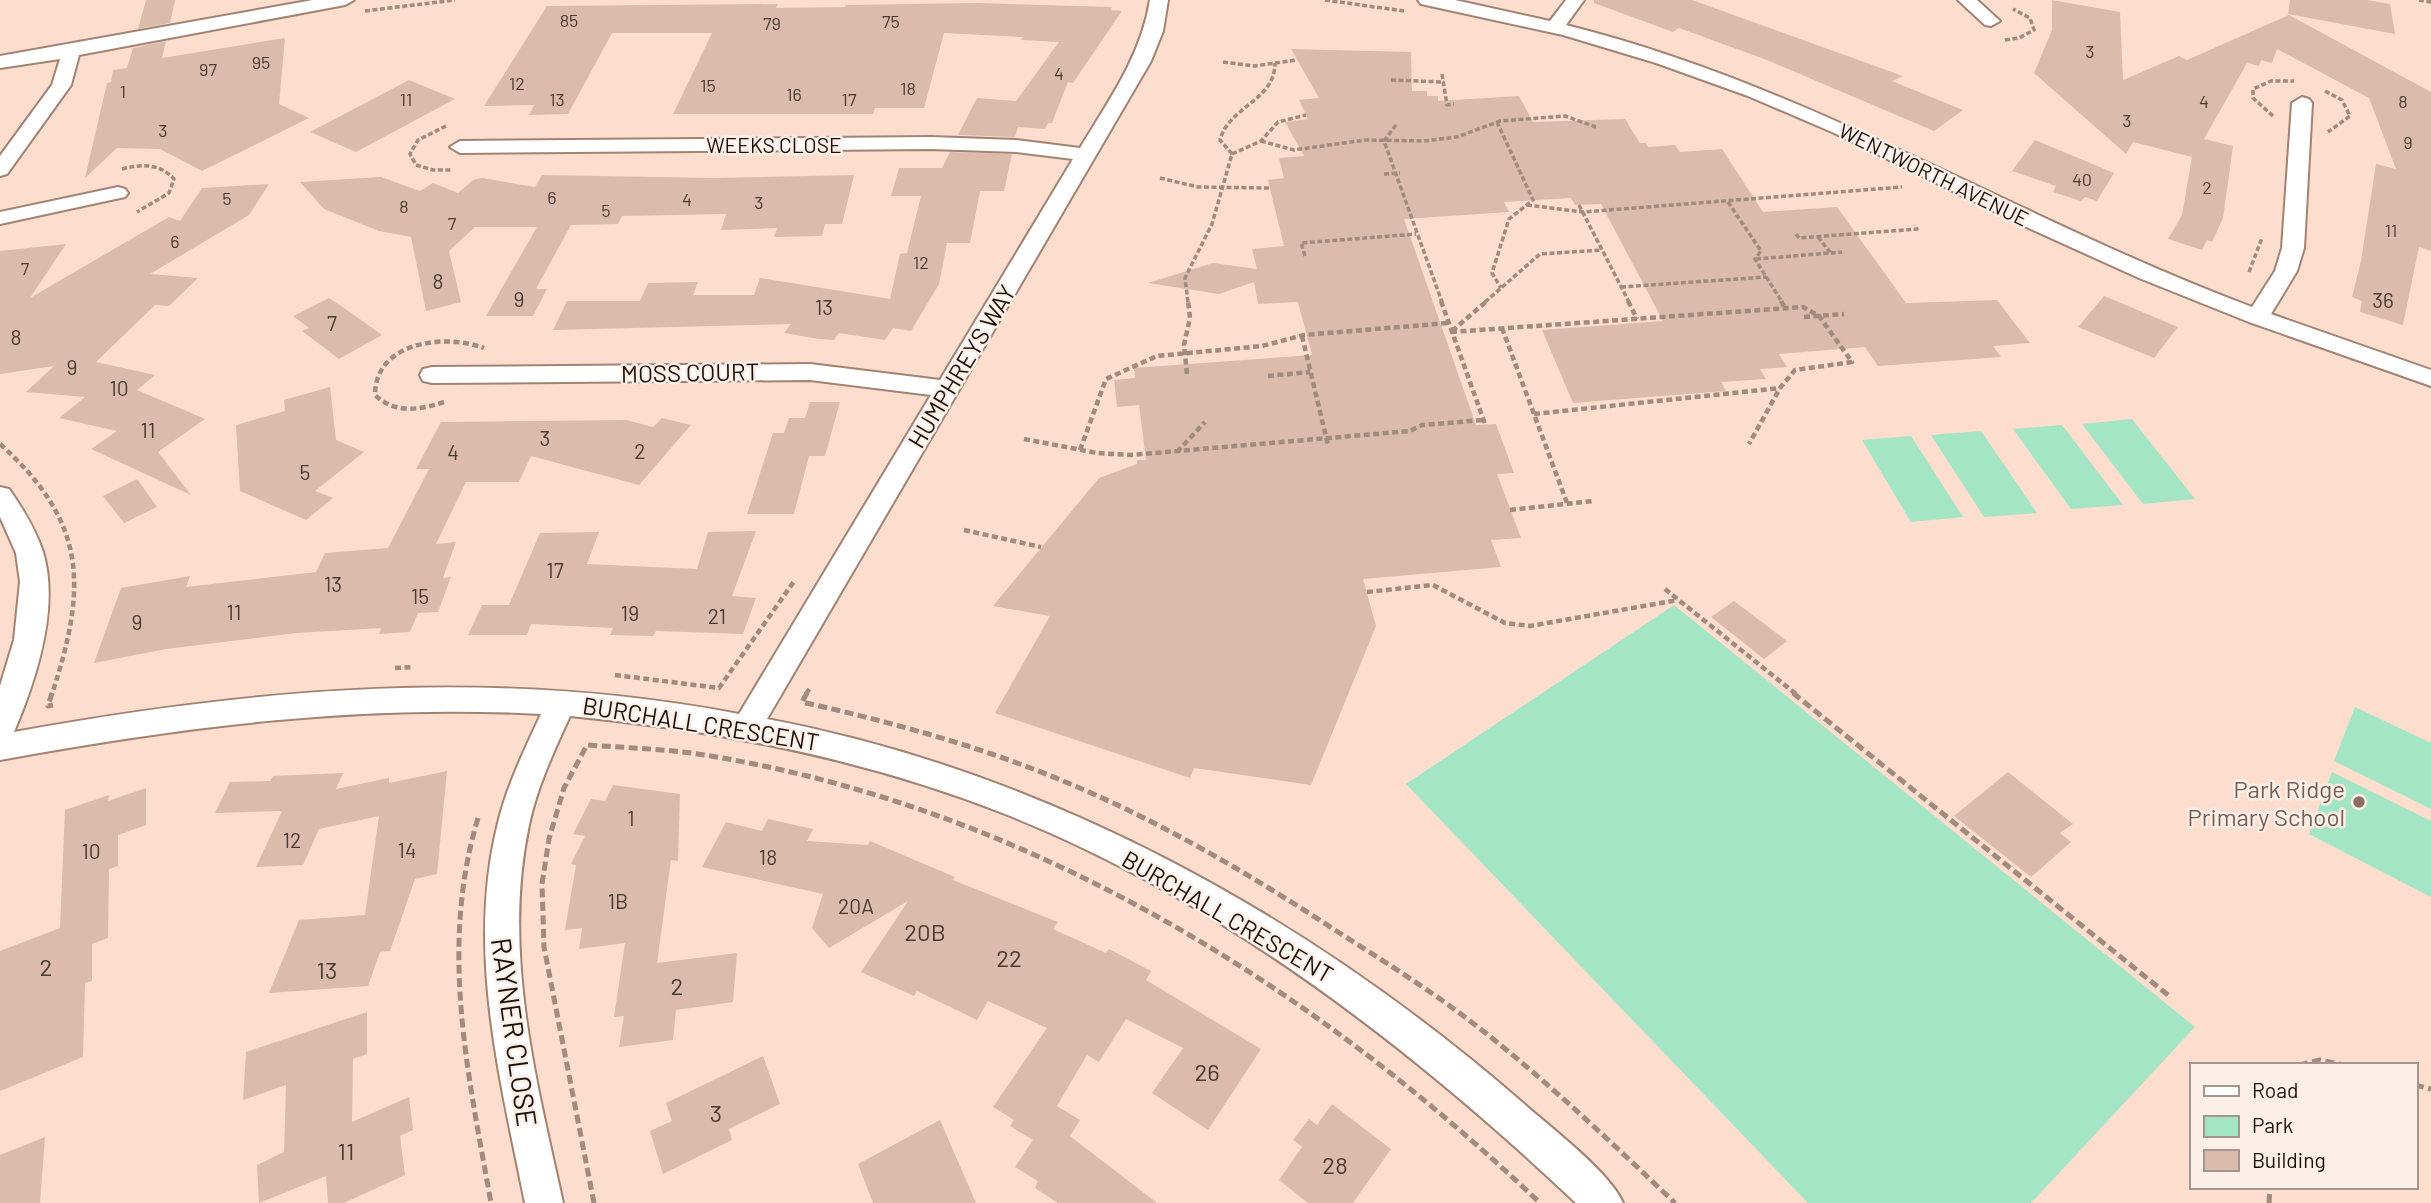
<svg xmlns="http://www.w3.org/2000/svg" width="2431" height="1203" font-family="Barlow,sans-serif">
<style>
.green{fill:#a4e5c6}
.building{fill:#dbbcac}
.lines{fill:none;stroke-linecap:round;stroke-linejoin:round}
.street-casing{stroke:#a18374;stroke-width:4}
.path-far2{stroke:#a18a7e;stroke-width:3.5;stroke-dasharray:5 2.5;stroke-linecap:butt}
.path-far1{stroke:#a18a7e;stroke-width:4.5;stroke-dasharray:6 3.5;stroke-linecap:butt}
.path{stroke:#a18a7e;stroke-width:5;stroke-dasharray:9 4.5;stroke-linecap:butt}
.street{fill:#fff;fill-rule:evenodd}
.education-dot{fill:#8d6e63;stroke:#fcefe8;stroke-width:2.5}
.labels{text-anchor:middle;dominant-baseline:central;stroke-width:5;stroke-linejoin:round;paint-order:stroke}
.far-number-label{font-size:18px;fill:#4a3b32}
.far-street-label{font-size:21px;fill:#1a100a;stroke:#fcefe8}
.number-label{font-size:21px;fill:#4a3b32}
.street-label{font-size:24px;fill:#1a100a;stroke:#fcefe8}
.education-label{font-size:24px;fill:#785e54;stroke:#fcefe8;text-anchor:end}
.near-number-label{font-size:24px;fill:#4a3b32}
.near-street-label{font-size:28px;fill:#1a100a;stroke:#fcefe8}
</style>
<rect width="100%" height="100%" fill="#fdddcd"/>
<!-- green -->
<path class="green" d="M2132 419 2195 499 2143 504 2082 424Z
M2062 425 2123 505 2071 509 2013 429Z
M1981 431 2037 513 1984 517 1931 435Z
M1911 436 1963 517 1911 522 1862 440Z
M1674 605 2195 1027 2031 1203H1808L1406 784Z
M2355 707 2431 743V809L2334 761Z
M2332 772 2431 821V897L2309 834Z"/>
<!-- building -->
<path class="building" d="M146 0H175L170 23 138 29Z
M1594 0H1692L1903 76 1892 81 1963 110 1934 131 1767 60 1679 28 1673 32 1594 3Z
M2052 0 2120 12 2123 80 2179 56 2187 60 2289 15 2431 92V251L2419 247 2403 325 2360 312 2362 301 2352 297 2361 261 2376 164 2396 169 2369 98 2277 49 2272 63 2261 60 2259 66 2247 63 2204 139 2233 146 2223 218 2212 242 2207 240 2202 250 2168 239 2182 215 2192 157 2133 142 2126 154 2034 73 2052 30Z
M2290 0H2367L2390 4 2395 34 2288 14Z
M977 3 1112 7 1111 10 1122 11 1073 83 1068 82 1052 123H1048L1045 129 1018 127 1015 137 958 135 977 98 1016 101 1059 42 1021 40 1023 37 944 33 924 108H875L873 114H673L712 33H612L568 114 529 115 534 105 484 106 547 6 778 4 776 8 845 7 846 5Z
M285 38 279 104 309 118 202 171 160 149 117 148 85 178 107 83 111 82 113 70 127 68 133 48 166 41 162 58Z
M1291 49 1411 52 1412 91H1427V96H1438V101L1519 96 1533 122 1625 119 1640 143H1646L1648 147 1675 145 1680 152 1722 149 1763 212 1837 207 1906 303 1997 300 2030 343 1993 346 2001 357 1878 366 1865 347 1779 354 1787 367 1760 369 1766 379 1721 382 1726 391 1573 403 1542 330 1663 321 1601 204 1575 205 1571 198 1504 202 1509 212 1404 219 1476 425 1496 424 1514 473 1497 474 1521 538 1491 540 1501 567 1363 579 1376 626 1311 785 1194 768 1190 778 995 713 1050 616 993 606 1099 478 1137 464V460H1146L1139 405 1117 407 1114 380 1135 378 1134 368 1312 355 1298 302 1258 304 1254 282 1219 294 1148 283 1213 263 1257 269 1252 249 1284 246 1268 180 1284 178 1279 158 1304 156 1285 122 1308 119 1299 100 1319 98Z
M409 80 455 99 356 152 310 132Z
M2035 140 2114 173 2097 201 2085 197 2081 201 2053 192 2056 186 2012 171Z
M950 152 1012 154 1004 191H980L970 243H947L939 284 911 331 893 328 885 340 839 333 834 340 819 339 784 333 791 324 553 330 567 301H640L648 283 698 282 693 295H754L760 278 890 299 900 254 907 253 921 196H891L899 168H942Z
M542 175 714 178 854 175 842 224H825L822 236 774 237 777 228 721 230 726 214 622 216 618 224 571 225 536 289H547L533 316H486L537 227H475L449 251 461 302 426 311 411 237 379 231 324 209 300 182 381 177 420 191 433 183 458 193 473 180 482 178 535 187Z
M269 184 249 215 150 274 198 278 169 306 155 305 96 362 155 375 137 390 205 419 158 452 191 495 91 449 117 431 59 418 85 397 26 392 54 366 0 374V251L66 244 30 298 169 217 180 221 202 188Z
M2104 296 2178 327 2154 358 2078 327Z
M329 298 347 310 382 335 339 359 302 331 309 328 293 316Z
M330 387 336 440 364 452 315 491 333 498 306 520 240 491 236 425 285 411 284 400Z
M810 402H840L825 456H809L794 514H747L773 433H784L789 418H805Z
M662 418 691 425 639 485 531 456 519 482H466L436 544 456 542 443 578 451 577 438 612 418 613 410 632 379 634 381 628 297 633 166 649 94 663 121 588 190 576 186 587 316 572 325 553 388 548 429 469H416L441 422 626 420 653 427Z
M137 479 157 507 124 523 103 496Z
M756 531 732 596 756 598 743 634 656 631 653 636 610 635 613 628 531 624 527 635H468L482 605H509L540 533 599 532 587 564 697 569 708 532Z
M1734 601 1787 641 1764 659 1711 617Z
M447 771 437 874 415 879 390 951 380 952 368 986 269 993 299 920 365 915 379 816 319 829 303 865 256 867 282 811 215 813 230 782 270 781 273 776 343 773 336 789 389 778V783Z
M2008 772 2073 824 2060 833 2071 842 2031 877 1954 816Z
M613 785 680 794 678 861 671 860 657 963 737 953 733 1002 676 1010 673 1040 619 1047 624 1016 614 1017 625 943 579 949 582 928 565 930 576 865 571 864 585 836 573 834 591 799 605 801Z
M146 788V825L118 835V866L109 869 108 938 92 944V981L85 983 83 1057 0 1091V951L60 928 65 810 109 795 108 801Z
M768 819 813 829 807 841 868 845 870 841 955 877 953 880 1058 922 1053 929 1106 953 1109 949 1151 971 1146 980 1261 1049 1208 1130 1152 1093 1183 1048 1126 1019 1099 1062 1087 1055 1057 1106 1080 1120 1070 1136 1157 1203H1058L1035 1188 1038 1181 1015 1167 1033 1140 1010 1126 1014 1120 993 1107 1047 1028 988 1001 977 1020 917 991 914 996 861 972 908 901 829 948 812 928 823 894 702 867 726 822 762 831Z
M367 1012V1054L353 1059 352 1122 409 1097 413 1130 400 1136 405 1175 344 1203H328L326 1176 259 1203 257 1165 284 1152 286 1085 243 1100 246 1052Z
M763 1056 780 1104 729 1129 732 1140 663 1174 650 1131 672 1121 666 1103Z
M1332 1104 1391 1149 1353 1203H1308L1279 1180 1302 1147 1293 1140 1309 1119 1317 1125Z
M940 1120 976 1203H873L858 1164Z
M45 1137 40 1203H0V1155Z"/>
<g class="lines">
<defs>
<path id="street" d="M313 0H354L345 5 79 55 71 85 7 174 0 176V156L52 85 60 59 0 68V56Z
M1150 0H1168L1163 31 1151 61 767 719C1048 772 1308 916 1523 1103 1550 1127 1610 1172 1623 1203H1576C1411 1047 1218 898 1005 814 866 759 718 730 570 716 554 751 537 787 529 825 502 952 536 1079 563 1203H525C500 1078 466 949 498 823 507 785 525 749 541 714 357 704 180 727 0 760V686L14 640 20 582 16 553 0 517V487L9 489C23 509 35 528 43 552 60 608 36 680 14 732 257 688 494 667 739 714L931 395 810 380 432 383 423 381 420 375 423 369 432 367 810 364 940 380 1073 159 1016 152 931 149 460 153 450 147 460 141 931 137 1016 140 1080 148C1109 100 1141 56 1150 0Z
M1418 0H1455L1550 21 1566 0H1584L1566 25C1808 85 2020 220 2252 307L2275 271 2282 248 2292 103 2302 97 2309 99 2312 103 2304 248 2297 271 2271 314 2431 370V386L2249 322 2139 278 2022 225 1832 132 1748 96 1656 63 1563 35 1421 4Z
M1958 0H1977L2000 21 1991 26 1985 25Z
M118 187 125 189 128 193 125 197 0 224V212Z"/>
</defs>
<!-- street casing -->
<use href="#street" class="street-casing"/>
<!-- path-far2 -->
<path class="path-far2" d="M1325 0 1404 11
M2419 0 2431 2
M365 11 455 0
M2005 40 2019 38 2034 30 2030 18 2013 9
M1223 62 1254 66 1297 60
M1442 74 1447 105 1454 104
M1391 80 1444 82
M2325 91 2342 100 2350 116 2328 132
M2273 116 2253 98V89L2271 81H2294
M1497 122 1533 200 1509 219 1492 273 1501 288
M1396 125 1384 141 1442 302
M446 126 418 140 410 154 416 165 433 170H451
M1261 141 1294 150 1365 140 1424 141 1457 137 1500 121 1565 116 1596 127
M1232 154 1220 140C1229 106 1275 101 1275 63
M122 169C142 164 159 163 174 179L169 193 137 212
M1384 174 1400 173
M1160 178 1198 187 1270 188
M1728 202 1761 251 1755 259 1782 302
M1527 205 1583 212 1902 187
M1579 205 1629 302
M1796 234 1799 238 1917 229 1915 225
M1818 237 1830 252
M1305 256 1301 243 1416 234
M1756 259 1842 252
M2249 272 2262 238
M1621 287 1766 277
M1188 302 1185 278 1212 224 1232 154 1261 141 1278 122 1306 115
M1485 302 1540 254 1602 250"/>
<!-- path-far1 -->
<path class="path-far1" d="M1441 301 1485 424
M1628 301 1637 319
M1781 301 1785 308
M1804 317 1844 314
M1502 328 1567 503
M1452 331 1487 301
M1451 332 1803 307 1819 316 1852 362 1795 370 1780 388 1749 444
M1302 336 1328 445
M1187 374 1184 345 1190 318 1188 301
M1268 376 1310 372
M444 402C420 410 395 414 375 395 375 342 444 333 484 348
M1534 414 1780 388
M1024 439 1097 453 1131 455 1410 431 1422 425 1483 420
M0 444C88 523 87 587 52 694
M1080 450 1106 379 1157 356 1262 346 1304 335 1448 323
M1177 452 1205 422
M1510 510 1593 501
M964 530 1041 547
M1665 589 1796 694
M1367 592 1433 585 1505 623 1530 626 1678 600
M395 668 414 667
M615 675 719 688 795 580
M806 694 810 688"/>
<!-- path -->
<path class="path" d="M52 693 48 706 53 705
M807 693 802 702C895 723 987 748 1075 786 1167 825 1254 877 1338 932 1385 962 1433 992 1478 1027 1547 1081 1611 1142 1675 1203
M1793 693 2168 995
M478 818C439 948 468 1073 491 1203
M2299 1065 2320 1060 2343 1065
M2415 1085 2431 1089
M594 1203 544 947 542 884 549 839 564 788 587 745C629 748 670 749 711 756 1029 809 1310 984 1540 1203
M2269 1203 2270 1187"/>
<!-- street -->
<use href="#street" class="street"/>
</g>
<!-- markers -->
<circle class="education-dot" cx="2359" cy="802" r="7"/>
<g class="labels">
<!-- far-number labels -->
<g class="far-number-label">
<text x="569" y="20">85</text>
<text x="891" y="21">75</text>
<text x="772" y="23">79</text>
<text x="2090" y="51">3</text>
<text x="261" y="62">95</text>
<text x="208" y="69">97</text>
<text x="1059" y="73">4</text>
<text x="517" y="83">12</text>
<text x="708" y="85">15</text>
<text x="908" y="88">18</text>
<text x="123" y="91">1</text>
<text x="794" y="94">16</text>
<text x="406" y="99">11</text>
<text x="557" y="99">13</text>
<text x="849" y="99">17</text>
<text x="2204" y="101">4</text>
<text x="2403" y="101">8</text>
<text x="2127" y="120">3</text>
<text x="163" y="130">3</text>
<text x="2408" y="142">9</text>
<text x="2082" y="179">40</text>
<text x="2207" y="187">2</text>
<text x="552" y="197">6</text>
<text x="227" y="198">5</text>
<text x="687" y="199">4</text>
<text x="759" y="202">3</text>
<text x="404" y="206">8</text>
<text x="606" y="210">5</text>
<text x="452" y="223">7</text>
<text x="2391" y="230">11</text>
<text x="175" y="241">6</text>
<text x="921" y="262">12</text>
<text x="25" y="268">7</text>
</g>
<!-- far-street labels -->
<g class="far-street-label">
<text x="774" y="144">WEEKS CLOSE</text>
<text transform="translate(1934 174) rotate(26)">WENTWORTH AVENUE</text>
</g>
<!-- number labels -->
<g class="number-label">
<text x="438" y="280">8</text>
<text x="519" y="298">9</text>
<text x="2383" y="299">36</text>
<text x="824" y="306">13</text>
<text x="332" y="322">7</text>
<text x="16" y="336">8</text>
<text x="72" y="366">9</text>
<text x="119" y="387">10</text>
<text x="148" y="429">11</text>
<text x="545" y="437">3</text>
<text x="640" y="450">2</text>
<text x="453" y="451">4</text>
<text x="305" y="471">5</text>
<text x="555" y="569">17</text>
<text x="333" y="583">13</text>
<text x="420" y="595">15</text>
<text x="234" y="611">11</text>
<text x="630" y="612">19</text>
<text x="717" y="615">21</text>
<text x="137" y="621">9</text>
<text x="631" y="817">1</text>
<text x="292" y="839">12</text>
<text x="407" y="849">14</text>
<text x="91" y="850">10</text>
<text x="768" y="856">18</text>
<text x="618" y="900">1B</text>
<text x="856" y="905">20A</text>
</g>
<!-- street labels -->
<g class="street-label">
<text transform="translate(961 366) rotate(-59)">HUMPHREYS WAY</text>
<text transform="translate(690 372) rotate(-1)">MOSS COURT</text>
<text transform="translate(701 723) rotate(9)">BURCHALL CRESCENT</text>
<text transform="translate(1228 916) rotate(30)">BURCHALL CRESCENT</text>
</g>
<!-- education labels -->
<g class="education-label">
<text x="2345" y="788">Park Ridge<tspan x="2345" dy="28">Primary School</tspan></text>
</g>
<!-- near-number labels -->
<g class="near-number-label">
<text x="925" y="931">20B</text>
<text x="1009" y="957">22</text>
<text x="46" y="966">2</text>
<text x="327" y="969">13</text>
<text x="677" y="985">2</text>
<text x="1207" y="1071">26</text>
<text x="716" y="1112">3</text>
<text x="346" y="1150">11</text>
<text x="1335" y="1164">28</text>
</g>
<!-- near-street labels -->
<g class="near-street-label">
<text transform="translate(515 1032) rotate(82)">RAYNER CLOSE</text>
</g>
</g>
<!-- legend -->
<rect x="2190" y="1063" width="228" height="126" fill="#fcefe8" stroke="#a2968f" stroke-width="2"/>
<rect x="2204" y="1086" width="35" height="10" fill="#ffffff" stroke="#a2968f" stroke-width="2"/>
<text x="2252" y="1098" font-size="21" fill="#1a100a">Road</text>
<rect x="2204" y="1116" width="35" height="21" fill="#a4e5c6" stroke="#a2968f" stroke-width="2"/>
<text x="2252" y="1133" font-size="21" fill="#1a100a">Park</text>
<rect x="2204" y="1150" width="35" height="21" fill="#dbbcac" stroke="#a2968f" stroke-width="2"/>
<text x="2252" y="1168" font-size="21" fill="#1a100a">Building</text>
</svg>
